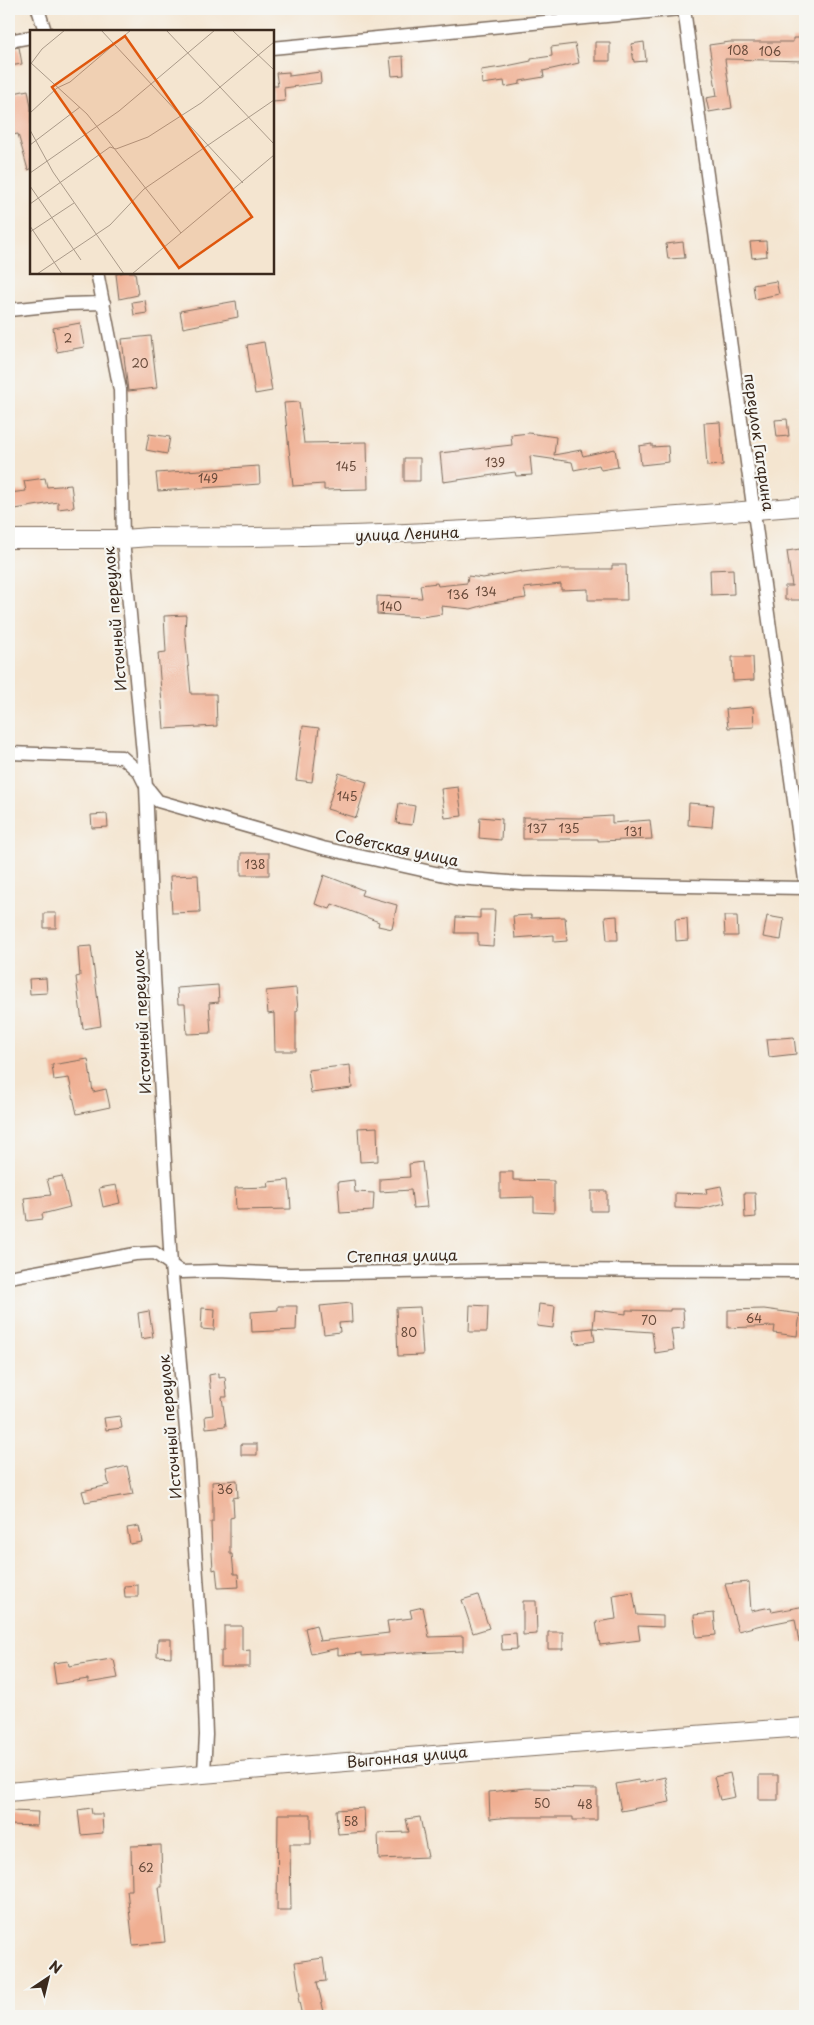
<svg xmlns="http://www.w3.org/2000/svg" width="814" height="2025" font-family="'Playpen Sans',sans-serif">
<style>
.building{fill:#f0af92}
.lines{fill:none;stroke-linecap:round;stroke-linejoin:round}
.street-casing{stroke:#7c6b5c;stroke-width:15}
.secondary-casing{stroke:#7c6b5c;stroke-width:20}
.street{stroke:#fff;stroke-width:12}
.secondary{stroke:#fff;stroke-width:18}
.labels{text-anchor:middle;dominant-baseline:central;stroke-width:4.5;stroke-linejoin:round;paint-order:stroke}
.number-label{font-size:12px;fill:#684b3b}
.street-label{font-size:15px;fill:#3b2a1e;stroke:#f6f6f2}
.inset-road{fill:none;stroke:#aa9a89;stroke-width:1}
.view{fill:#df570d;fill-opacity:0.15;stroke:#df570d;stroke-width:2.5}
.inset-edge{fill:none;stroke:#3b2a1e;stroke-width:2.5}
</style>
<rect width="100%" height="100%" fill="#f6f6f2"/>
<filter id="ink" filterUnits="userSpaceOnUse"><feTurbulence type="fractalNoise" baseFrequency=".02" numOctaves="2"/><feDisplacementMap in="SourceGraphic" scale="10" xChannelSelector="R" yChannelSelector="G"/><feConvolveMatrix kernelMatrix="1 2 1 2 8 2 1 2 1" color-interpolation-filters="sRGB"/></filter>
<filter id="wash" filterUnits="userSpaceOnUse"><feTurbulence type="fractalNoise" baseFrequency=".0096" numOctaves="4" result="noise"/><feDisplacementMap in="SourceGraphic" scale="20" xChannelSelector="R" yChannelSelector="G"/><feGaussianBlur stdDeviation="1.12" result="paint"/><feColorMatrix in="noise" values="0 0 0 0 0 0 0 0 0 0 0 0 0 0 0 0 0 1.4 0 .05"/><feComposite in="paint" operator="in"/></filter>
<g filter="url(#wash)">
<rect width="100%" height="100%" fill="#f4e5d0"/>
<g id="blocks">
<!-- building -->
<path class="building" d="M793 38H805V61L725 59 732 108 709 112 706 98 717 96 709 45 730 42H793Z
M595 42H610V61H595Z
M644 42 646 61 634 62 631 44Z
M575 44 579 63 543 71 544 77 520 81V84L505 87 504 81 482 84 481 70 502 67 531 61V59L552 56 551 47Z
M19 47 22 64 9 66V49Z
M403 56 404 75 392 76 390 57Z
M289 72V76L320 72 321 83 284 88 285 101 272 102V86H278L276 73Z
M28 90 31 107V169L28 170 18 134 12 135 9 119V94Z
M766 241 767 256 752 258 750 242Z
M683 242 685 258 668 259 666 244Z
M125 272H135L138 295 119 299 116 274Z
M776 281 779 294 755 299 753 285Z
M145 300 147 313 134 315 132 302Z
M236 301 238 317 183 328 180 311Z
M80 323 84 347 57 352 53 328Z
M151 336 157 388 128 391 122 339Z
M264 342 272 391 255 394 247 345Z
M299 402 304 443 367 442 368 489 324 490V484L293 486 284 403Z
M787 419 789 436 777 437 775 420Z
M720 422 723 465 707 466 704 423Z
M529 433 556 437 554 455 581 450 583 456 615 449 618 467 601 470 599 465 574 470 572 462 530 456 532 475 516 476 515 472 443 482 440 453 512 445 511 435Z
M149 434 170 437 167 454 146 450Z
M652 444V447L668 446 669 462 641 465 639 446Z
M404 458H420V481H404Z
M259 466 260 484 158 491 156 473Z
M45 478 47 487 71 485 74 507 58 509V502L9 510V493L26 491 24 481Z
M800 549 805 581V600H785V586H792L787 551Z
M612 565H626L627 600H588V589L561 590V584L524 588 526 598 492 603 471 609 441 606 442 614 422 617 377 614V596L422 598 420 585 437 583 438 586 467 583 468 576 483 578 522 571V573L560 569H612Z
M733 569 734 594 711 595 710 570Z
M186 615 185 632 191 694H216L217 726 164 729 158 653 166 652 164 616Z
M732 657H753L754 680 733 681Z
M753 707 754 727 728 728 726 709Z
M303 726 319 728 312 782 296 780Z
M339 773 367 782 356 818 327 809Z
M458 787 462 816 445 818 441 789Z
M399 803 415 806 412 825 396 823Z
M689 803 714 805 712 827 688 825Z
M107 814 108 827 92 828 91 815Z
M612 816V823L650 820 652 839 598 841V839H523V817L579 818Z
M480 817 502 819 501 840 479 838Z
M241 853H269V875H241Z
M198 875 200 912 172 913 170 876Z
M324 875 363 890 361 895 397 905 392 929 378 926 379 922 332 904 330 909 315 904Z
M480 910H495L493 946 478 945V933H455L456 917 480 918Z
M44 913H56V928H44Z
M531 915V918L565 917 567 941 554 942V935L515 938 513 916Z
M617 916 618 940H607L605 917Z
M724 916H737L738 936H725Z
M767 916 784 919 781 940 763 937Z
M687 918 688 940 676 941 675 919Z
M91 946 101 1026 83 1029 76 977 80 976 78 947Z
M46 978 47 993 30 994 29 979Z
M218 985 219 1002 209 1003 211 1033 187 1034 185 1004H178L177 988Z
M296 988 298 1010 296 1011V1051H275L274 1013 268 1014 266 991Z
M794 1037 796 1054 769 1057 767 1039Z
M88 1059 93 1092 106 1089 110 1107 77 1114 69 1078 54 1080 52 1065Z
M350 1065 352 1088 311 1093 308 1070Z
M377 1127 378 1161 360 1162 358 1128Z
M422 1162 427 1207 413 1208 411 1190 380 1192V1179L410 1177 409 1164Z
M500 1172H513V1180L554 1181V1213L534 1212V1197L500 1198Z
M62 1176 70 1207 42 1214 43 1219 27 1221 24 1198 51 1195 47 1179Z
M289 1180 291 1209 236 1210 235 1188 269 1187 268 1182Z
M354 1180 355 1192 374 1193 373 1211 340 1213 338 1182Z
M116 1185 120 1203 103 1207 99 1188Z
M721 1186 725 1203 701 1209 675 1208V1193L707 1194 706 1189Z
M591 1191H607V1211H591Z
M744 1193H755L756 1217 745 1218Z
M351 1303 352 1322 339 1323 340 1332 324 1334 320 1306Z
M539 1304 555 1306 553 1328 537 1326Z
M470 1305 488 1306 487 1332H469Z
M278 1306H297L296 1330 252 1332 251 1312 278 1310Z
M420 1307 423 1355 398 1356 396 1308Z
M202 1308 215 1309 214 1330 201 1329Z
M670 1309H683L684 1328 671 1329 674 1350 655 1353 652 1332 593 1328 595 1310 626 1314V1310L670 1311Z
M764 1309 800 1314 797 1336 774 1333 775 1326 728 1328V1310Z
M149 1311 153 1337 141 1339 138 1313Z
M593 1328 595 1341 576 1344 573 1330Z
M219 1373V1378L225 1377 227 1397H222L226 1426 206 1428 205 1416 213 1415 209 1375Z
M120 1416 122 1428 106 1430 104 1418Z
M241 1444H257V1455H241Z
M127 1466 133 1494 85 1502 82 1491 109 1485 106 1471Z
M237 1480 238 1497 233 1498 234 1517 230 1518V1554H232L234 1574H238L239 1587 218 1588 216 1569 213 1570 212 1553 211 1522H213V1507L212 1482Z
M139 1526 142 1542 130 1544 127 1528Z
M749 1582 751 1611 771 1607 772 1612 805 1606V1641L799 1642 795 1619 765 1625V1624L738 1631 725 1584Z
M138 1585V1597H125L124 1586Z
M633 1592 637 1615 663 1616V1627L638 1626 640 1640 600 1645 596 1622 616 1619 613 1595Z
M478 1595 489 1628 473 1633 462 1600Z
M523 1601H536L537 1634 523 1635Z
M423 1607 429 1637 463 1636V1651L414 1653V1652L362 1656V1653L338 1655V1648L311 1654 305 1628 316 1625 320 1641 389 1633 387 1621 412 1618 410 1610Z
M714 1613 716 1635 696 1637 694 1615Z
M224 1626H242V1651L250 1650V1667H221V1651H224Z
M548 1632H563V1649H548Z
M516 1633 517 1649 502 1650 501 1634Z
M158 1639H171V1657L157 1656Z
M111 1659 114 1660 118 1678 88 1683V1679L56 1684 53 1663 68 1661 69 1666Z
M730 1773 735 1797 720 1800 714 1777Z
M759 1775H778V1800H759Z
M665 1777 670 1802 621 1811 616 1784 638 1780 639 1783Z
M527 1788 597 1789V1820H573V1817H511L490 1819 489 1792Z
M91 1808 92 1814H102L103 1833 81 1835 78 1810Z
M364 1808 365 1832 338 1834 336 1810Z
M9 1811 38 1812 37 1826 9 1825Z
M278 1814H311V1844H290L291 1910H277Z
M420 1817 428 1857 379 1859 378 1833 409 1832 406 1819Z
M161 1845 162 1887H159L165 1942 133 1945 127 1890H132L131 1846Z
M323 1958 326 1981 317 1982 324 2012 302 2016 298 1997 300 1996 295 1962Z"/>
</g>
</g>
<g filter="url(#ink)">
<use href="#blocks" fill-opacity="0" stroke="#7c6b5c" stroke-width="1"/>
<g class="lines">
<defs>
<path id="street" d="M38 9 45 31
M684 9 805 880
M9 41 31 37
M272 48 680 9
M97 272 120 390 123 539 146 786 154 975 171 1265 189 1462 204 1677 206 1735 204 1772
M9 310 67 304 104 303
M9 753 122 757 139 772 146 786 158 801 323 848 458 878 522 883 805 888
M9 1277 135 1254 155 1253 181 1272 217 1271 290 1274 506 1270 805 1271"/>
<path id="secondary" d="M9 539H123L150 537C369 540 587 524 805 506
M9 1792C274 1766 539 1746 805 1727"/>
</defs>
<!-- street casing -->
<use href="#street" class="street-casing"/>
<!-- secondary casing -->
<use href="#secondary" class="secondary-casing"/>
<!-- street -->
<use href="#street" class="street"/>
<!-- secondary -->
<use href="#secondary" class="secondary"/>
</g>
</g>
<g class="labels">
<!-- number labels -->
<g class="number-label">
<text x="738" y="50">108</text>
<text x="770" y="51">106</text>
<text x="68" y="338">2</text>
<text x="140" y="363">20</text>
<text x="495" y="462">139</text>
<text x="346" y="466">145</text>
<text x="208" y="478">149</text>
<text x="486" y="591">134</text>
<text x="458" y="594">136</text>
<text x="391" y="606">140</text>
<text x="347" y="796">145</text>
<text x="537" y="828">137</text>
<text x="569" y="828">135</text>
<text x="633" y="831">131</text>
<text x="255" y="864">138</text>
<text x="754" y="1318">64</text>
<text x="649" y="1320">70</text>
<text x="409" y="1332">80</text>
<text x="225" y="1489">36</text>
<text x="542" y="1803">50</text>
<text x="585" y="1804">48</text>
<text x="351" y="1821">58</text>
<text x="146" y="1867">62</text>
</g>
<!-- street labels -->
<g class="street-label">
<text transform="translate(760 442) rotate(82)">переулок Гагарина</text>
<text transform="translate(407 533) rotate(-2)">улица Ленина</text>
<text transform="translate(114 619) rotate(-95)">Источный переулок</text>
<text transform="translate(397 847) rotate(12)">Советская улица</text>
<text transform="translate(141 1022) rotate(-93)">Источный переулок</text>
<text transform="translate(402 1255) rotate(-1)">Степная улица</text>
<text transform="translate(169 1427) rotate(-95)">Источный переулок</text>
<text transform="translate(407 1756) rotate(-5)">Выгонная улица</text>
</g>
</g>
<!-- overview -->
<g transform="translate(30 30)">
<rect width="244" height="244" fill="#f4e5d0"/>
<path class="inset-road" d="M71 0 213 153M136 0 244 114M202 0 244 40M1 33 57 84 151 203M0 35 12 19 35 0M0 83 27 58 40 52 101 0M0 100 23 142 94 244M0 115 50 77M0 143 89 81 185 0M0 156 51 230M0 174 80 117 86 119 118 107 171 73 244 12M0 196 32 244M0 202 44 173M7 244 80 195 114 159 244 70M102 244 244 125"/>
<path class="view" d="M95 6 222 187 149 238 22 57Z"/>
<rect width="244" height="244" class="inset-edge"/>
</g>
<!-- margin -->
<rect width="814" height="2025" fill="none" stroke="#f6f6f2" stroke-width="30"/>
<!-- north arrow -->
<g transform="translate(48 1978) rotate(35)" stroke="#f6f6f2" stroke-width="4" paint-order="stroke">
<path d="M0-4L9 19L0 12L-9 19Z" fill="#3b2a1e"/>
<text y="-8" font-size="14" font-weight="bold" text-anchor="middle" fill="#3b2a1e">N</text>
</g>
</svg>
